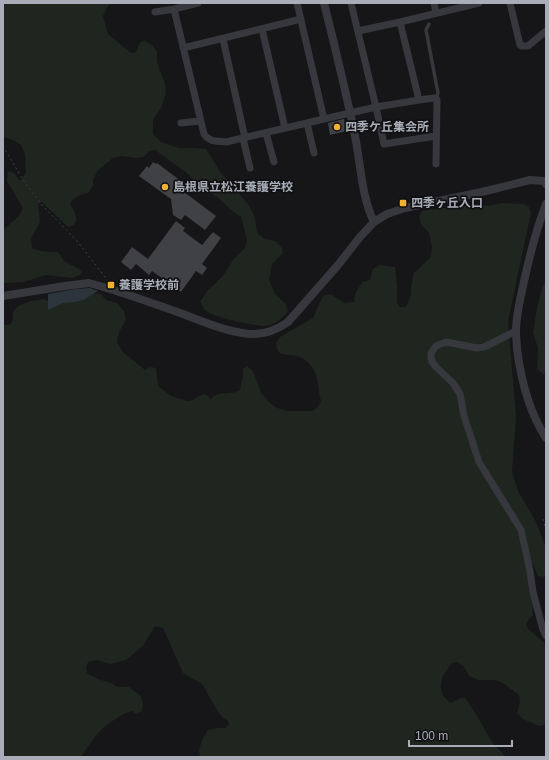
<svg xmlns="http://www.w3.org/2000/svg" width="549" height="760" font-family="Helvetica,'Noto Sans JP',sans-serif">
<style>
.green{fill:#1e261f}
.water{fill:#2c353c}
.building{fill:#404145}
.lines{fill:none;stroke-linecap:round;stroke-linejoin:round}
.path{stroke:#3d3f44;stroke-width:1;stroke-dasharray:2 3;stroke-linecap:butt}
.service{stroke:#37383d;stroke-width:3.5}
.minor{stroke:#37383d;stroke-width:7}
.tertiary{stroke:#37383d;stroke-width:8}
.poi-dot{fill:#f2b134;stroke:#111113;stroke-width:1.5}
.labels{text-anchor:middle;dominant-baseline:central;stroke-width:3.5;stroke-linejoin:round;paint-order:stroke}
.poi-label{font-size:12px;font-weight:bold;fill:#a8adb8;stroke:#111113;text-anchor:start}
</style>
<rect width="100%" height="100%" fill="#161618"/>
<!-- green -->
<path class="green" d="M3 3H111L108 6 103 16 108 34 131 53 136 52 140 42 145 41 152 45 157 52V61L160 71 165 83 166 93 161 108 153 120V134L161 142 179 148H194L206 149 221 173 248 204 255 217 257 233 265 239 275 241 282 248 283 253 272 264 269 280 275 294 285 303 288 311C282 319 275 325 265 326 255 326 212 317 205 310 203 308 202 304 200 302L208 290 216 283 225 273 233 260 245 248 247 240 241 217 230 209 219 198 199 186 187 173 155 150 149 151 144 157 135 158 122 156 113 158 98 170 93 180V186L88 193 80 195 72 200 70 205C76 212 81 225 68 227L42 202 38 204 40 222 31 239 32 248C41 252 48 252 58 252L64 261 79 269 82 272 80 275 72 278 46 275 24 282 6 283 3 282V230L19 216 23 208 7 181 8 171 14 173 20 181 26 173 25 154 21 145 13 140 3 137Z
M502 203 523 204 529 207 531 213 508 321 516 416 512 472 518 491 536 522 546 548V577L538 576 533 564 530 562 533 615 528 621 526 625 529 630 546 644V725L539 726 523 719 517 713 520 702 519 695 503 683 495 680H478L469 676C465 669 465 666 457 662L451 663C450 668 446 670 444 674 438 686 440 696 451 703L461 698H465L476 714 492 742 506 757H200L199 750 202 740 208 730 218 728H225L229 725 228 721 222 717 217 710 202 684 183 673 163 628 155 626 143 646 126 660 111 664 97 660 88 662 86 667 87 673 98 679 111 683 117 687H129L141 696 143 705 142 711 136 714 132 711C123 713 107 724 100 731 93 738 87 749 81 757H3V325H10L13 320V312L18 306 31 301 44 299 52 303 90 293 101 294 106 300 117 303 124 311 126 320 119 332 117 342 123 352 145 370 150 367 156 368 158 386 171 396 187 401 193 400 199 396 204 394 208 396 209 398 211 399C217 392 222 394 230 393 233 393 237 391 240 390L243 377V369L247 366 253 371 261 393 270 403 277 408 288 411H312L317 408 321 401C319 393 318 386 317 379 316 370 308 360 300 357 294 355 287 355 281 354L277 349 276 343 280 337 313 318 319 304 324 295 331 294 344 303 354 302 355 294 362 282 370 280 373 269 379 265 395 267 397 285V303L400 307H406L411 295V287L414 273 431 257 432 247 429 233 421 224 419 217 422 211 458 206 480 204 489 206Z
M546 280V376L537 369 538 348 533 332 537 308 543 286Z"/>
<!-- water -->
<path class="water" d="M90 288 98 291 83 300 75 302 63 303 50 309H48V294L76 289Z"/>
<!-- building -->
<path class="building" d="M344 119 347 131 330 135 328 123Z
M153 162 156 164 157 163 189 187 184 192 216 216 205 230 185 215 181 220 173 215 171 199 139 176 147 166 149 168Z
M176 221 185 228 183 231 202 245 213 232 221 238 202 264 207 268 202 275 196 271 181 292 152 271 149 275 136 264 131 270 121 262 132 247 148 259Z"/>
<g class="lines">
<!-- path -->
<path class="path" d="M3 146 23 180 41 204 77 241 105 277V280
M543 519 546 531"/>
<!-- service -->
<path class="service" d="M429 24 426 30 438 93 436 99"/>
<!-- minor -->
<path class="minor" d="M198 3 174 9 204 134C209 142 217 141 226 142L324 119 376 107 419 100 400 22 479 3
M297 3 324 119
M351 3 376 107 384 144 436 136
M434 3 436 13
M510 3 520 45 522 46H528L546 31
M155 12 174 9
M262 29 285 128
M358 31 400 22
M223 39 245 138
M183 48 301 19
M419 100 434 98 437 100 436 164
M181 123 200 121
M307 123 314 153
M266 133 274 162
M243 138 250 168
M516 331 484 347 477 348 446 342 436 346 431 353V357L432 362 436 367 453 383 460 394 464 416 479 462 521 530 530 571 533 592 543 630 546 636"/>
<!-- tertiary -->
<path class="tertiary" d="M324 3C335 47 346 92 355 136 361 165 361 195 374 222
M546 204C536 230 529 258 523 286 520 300 516 316 516 331 516 337 517 343 517 349 521 380 529 412 546 438
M3 296 65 286 89 283 107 288C132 296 158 305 183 314 204 322 232 334 254 334 268 334 278 329 288 322L338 265 360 237 374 222 387 214 405 208 482 192 530 180 544 181 546 184"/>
</g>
<!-- markers -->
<g class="poi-dot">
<circle cx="337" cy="127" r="4"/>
<circle cx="165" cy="187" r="4"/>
<rect x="399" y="199" width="8" height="8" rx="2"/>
<rect x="107" y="281" width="8" height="8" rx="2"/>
</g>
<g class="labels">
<!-- poi labels -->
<g class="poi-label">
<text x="345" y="127">四季ケ丘集会所</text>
<text x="173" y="187">島根県立松江養護学校</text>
<text x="411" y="203">四季ヶ丘入口</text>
<text x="119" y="285">養護学校前</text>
</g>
</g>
<!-- border -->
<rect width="549" height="760" fill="none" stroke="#a8adb8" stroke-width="8"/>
<!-- scale -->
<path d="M409 740v6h103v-6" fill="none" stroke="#a8adb8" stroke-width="2"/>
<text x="415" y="740" font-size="12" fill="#a8adb8" stroke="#111113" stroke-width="3" paint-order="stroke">100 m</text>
</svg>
